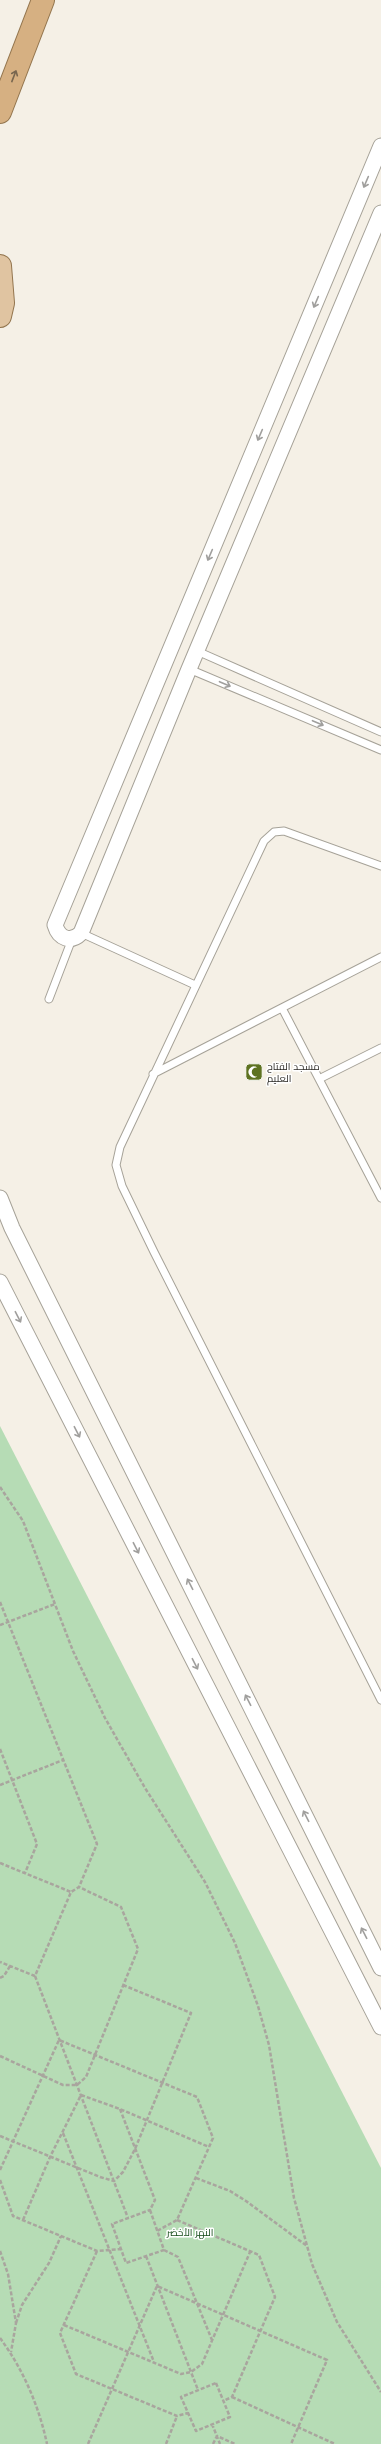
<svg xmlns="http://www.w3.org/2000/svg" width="381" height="2444" font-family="Inter,Cairo,sans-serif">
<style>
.green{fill:#b6dcb5}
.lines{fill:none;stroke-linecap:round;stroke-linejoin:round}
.service-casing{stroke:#a6a298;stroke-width:9}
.minor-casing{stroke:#a6a298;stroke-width:17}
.primary-casing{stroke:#93754e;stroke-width:24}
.trunk-casing{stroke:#93754e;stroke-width:24}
.path{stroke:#a9a59e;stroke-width:2.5;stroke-dasharray:4 2;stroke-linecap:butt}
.service{stroke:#fff;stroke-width:7}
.minor{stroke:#fff;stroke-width:15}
.primary{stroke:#e0c4a1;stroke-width:22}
.trunk{stroke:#d6b082;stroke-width:22}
.oneway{stroke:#78664f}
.oneway2{stroke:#a09f9d}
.labels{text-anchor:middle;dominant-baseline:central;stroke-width:3;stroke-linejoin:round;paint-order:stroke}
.poi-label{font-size:10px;fill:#2c2a26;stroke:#fff;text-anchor:start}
.park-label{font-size:10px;fill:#154b19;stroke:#fff}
</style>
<rect width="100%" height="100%" fill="#f5f0e6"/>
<!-- green -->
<path class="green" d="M0 1426 381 2168V2444H0Z"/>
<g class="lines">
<defs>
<path id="service" d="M197 651 381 732
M189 669 381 750
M381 866 284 831 274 832 264 841 120 1147 116 1165 122 1186 154 1252 381 1700
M81 933 195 985
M49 999 72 939
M282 1008 381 1198
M153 1074 381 957
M319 1079 381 1048"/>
<path id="minor" d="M381 146 55 925C59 939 71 943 81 933L189 669 381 213
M0 1198 12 1228 381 1968
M0 1282 381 2027"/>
<path id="primary" d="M0 266 3 303 0 316"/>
<path id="trunk" d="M0 112 43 0"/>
</defs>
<!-- service casing -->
<use href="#service" class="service-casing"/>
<!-- minor casing -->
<use href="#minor" class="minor-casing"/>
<!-- primary casing -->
<use href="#primary" class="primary-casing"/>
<!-- trunk casing -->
<use href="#trunk" class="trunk-casing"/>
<!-- path -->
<path class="path" d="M0 1487 23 1521 73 1651 105 1718 145 1788 205 1882 235 1943 258 2006 269 2045 294 2198 312 2264 337 2322 381 2392
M0 1602 97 1844 79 1887 71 1892 35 1976 0 1962
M0 1625 55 1604
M0 1749 37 1844 25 1873
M0 1785 63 1760
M0 1863 71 1892
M35 1976 128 2218
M0 1978 4 1976 10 1966
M0 2056 63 2085H77L86 2077 138 1949 121 1907 79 1887
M120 2109 155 2200 150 2210
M63 2133 154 2362
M0 2136 100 2177 114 2181 123 2172 135 2149 191 2013 123 1985
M0 2170 59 2040 197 2097 213 2138 177 2220 157 2231
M196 2178 230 2191 246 2201 307 2246
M0 2180 13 2216 97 2251 121 2249
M150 2210 164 2250 126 2263 112 2224Z
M23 2220 50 2157 81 2095 120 2109 209 2147
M177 2220 259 2255 275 2297 232 2397 223 2401
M164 2250 178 2257 212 2340
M0 2251 8 2274 16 2323 11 2352
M97 2251 60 2333 76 2374 177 2416 188 2413
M146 2256 198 2390
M16 2323 22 2305 49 2263 61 2236
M64 2325 181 2374 191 2372 202 2364 250 2252
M0 2338C23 2369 39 2406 47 2444
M216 2383 230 2417 196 2431 181 2397Z
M232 2397 335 2444
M212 2424 220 2444
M88 2444 157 2286 327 2360 291 2444
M166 2444 177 2416
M213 2444 217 2436 235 2444"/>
<!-- service -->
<use href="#service" class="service"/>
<!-- minor -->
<use href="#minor" class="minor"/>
<!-- primary -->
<use href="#primary" class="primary"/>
<!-- trunk -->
<use href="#trunk" class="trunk"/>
</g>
<!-- one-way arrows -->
<defs><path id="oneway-shaft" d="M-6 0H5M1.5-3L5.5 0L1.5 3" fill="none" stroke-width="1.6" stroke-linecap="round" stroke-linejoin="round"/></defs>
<use class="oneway" href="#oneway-shaft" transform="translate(14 76) rotate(-69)"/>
<g class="oneway2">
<use href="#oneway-shaft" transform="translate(366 182) rotate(113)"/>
<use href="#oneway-shaft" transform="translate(316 302) rotate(113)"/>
<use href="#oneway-shaft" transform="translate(260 435) rotate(113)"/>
<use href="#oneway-shaft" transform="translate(210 555) rotate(113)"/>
<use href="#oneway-shaft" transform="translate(225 684) rotate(23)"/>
<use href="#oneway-shaft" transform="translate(318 723) rotate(23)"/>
<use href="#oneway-shaft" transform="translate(18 1317) rotate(63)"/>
<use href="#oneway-shaft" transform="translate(77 1432) rotate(63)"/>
<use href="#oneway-shaft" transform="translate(136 1548) rotate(63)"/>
<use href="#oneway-shaft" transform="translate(190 1584) rotate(-117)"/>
<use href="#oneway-shaft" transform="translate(195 1664) rotate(63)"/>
<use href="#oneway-shaft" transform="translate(248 1700) rotate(-117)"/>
<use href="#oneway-shaft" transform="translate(306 1816) rotate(-117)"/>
<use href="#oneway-shaft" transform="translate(364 1933) rotate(-117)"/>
</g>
<!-- icons -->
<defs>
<symbol id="mosque-square" viewBox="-11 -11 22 22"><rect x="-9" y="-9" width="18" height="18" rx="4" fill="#5e7221" stroke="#fff"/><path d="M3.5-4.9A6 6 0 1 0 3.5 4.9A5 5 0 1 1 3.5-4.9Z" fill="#fff"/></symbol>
</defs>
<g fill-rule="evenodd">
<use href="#mosque-square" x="244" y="1062" width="20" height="20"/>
</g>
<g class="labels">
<!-- poi labels -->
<g class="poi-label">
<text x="267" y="1066">مسجد الفتاح<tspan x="267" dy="12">العليم</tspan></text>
</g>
<!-- park labels -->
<g class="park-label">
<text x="190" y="2232">النهر الأخضر</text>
</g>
</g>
</svg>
